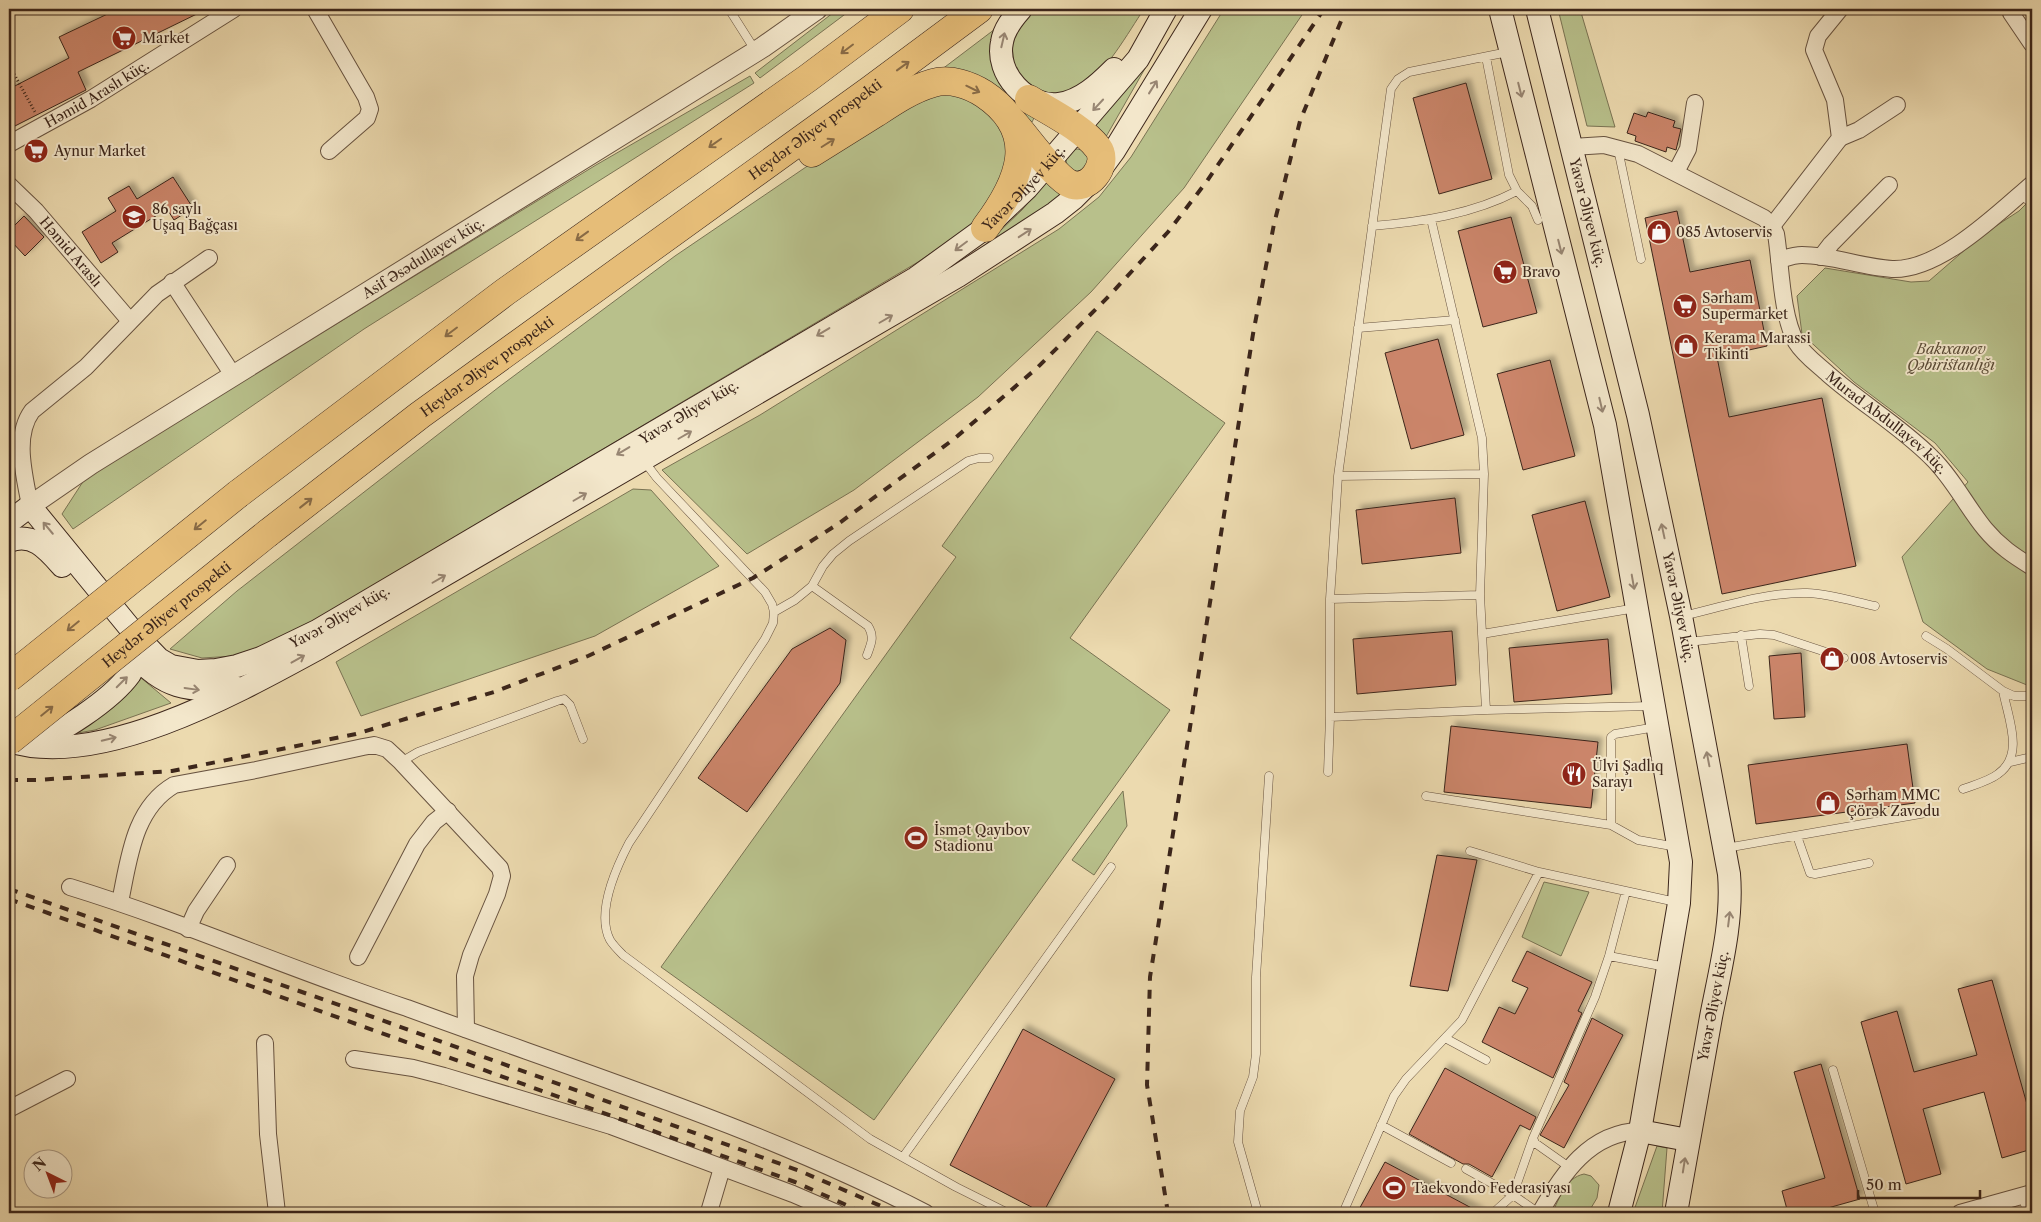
<svg xmlns="http://www.w3.org/2000/svg" width="2041" height="1222" font-family="'Libre Caslon Text',serif">
<style>
.green{fill:#b8c08b;stroke:#7a7353}
.building{fill:#cb856a;stroke:#3c261b;filter:url(#shadow)}
.lines{fill:none;stroke-linecap:round;stroke-linejoin:round}
.service-casing{stroke:#685340;stroke-width:9}
.minor-casing{stroke:#685340;stroke-width:18}
.tertiary-casing{stroke:#685340;stroke-width:22}
.secondary-casing{stroke:#3c261b;stroke-width:24}
.motorway-casing{stroke:#3c261b;stroke-width:29}
.path{stroke:#3c261b;stroke-width:3;stroke-dasharray:1 2.5;stroke-linecap:butt}
.service{stroke:#f3e7cb;stroke-width:8}
.minor{stroke:#f3e7cb;stroke-width:16}
.tertiary{stroke:#f3e7cb;stroke-width:20}
.secondary{stroke:#f3e7cb;stroke-width:22}
.motorway{stroke:#e6bd78;stroke-width:28}
.rail{stroke:#3c261b;stroke-width:4;stroke-dasharray:9 9;stroke-linecap:butt}
.motorway-bridge-casing{stroke:#3c261b;stroke-width:29;stroke-linecap:butt}
.motorway-bridge{stroke:#e6bd78;stroke-width:28}
.oneway{stroke:#988673}
.oneway2{stroke:#886a45}
.labels{text-anchor:middle;dominant-baseline:central;stroke-width:4;stroke-linejoin:round;paint-order:stroke}
.poi-label{font-size:14px;fill:#3c261b;stroke:#f3e7cb;text-anchor:start}
.street-label{font-size:14px;fill:#3c261b;stroke:#f3e7cb}
.park-label{font-size:14px;font-style:italic;fill:#5b4c37;stroke:#f3e7cb}
</style>
<defs>
<filter id="shadow"><feDropShadow dx="4.5" dy="-4.5" stdDeviation="2.5" flood-color="#0004"/></filter>
</defs>
<rect width="100%" height="100%" fill="#ecdaaf"/>
<filter id="stains"><feTurbulence type="fractalNoise" baseFrequency=".004" numOctaves="4"/><feColorMatrix values="0 0 0 0 .2 0 0 0 0 .09 0 0 0 0 .02 0 0 0 .5 -.17"/></filter>
<radialGradient id="worn" r=".72"><stop offset=".6" stop-color="#630" stop-opacity="0"/><stop offset="1" stop-color="#630" stop-opacity=".3"/></radialGradient>
<!-- green -->
<path class="green" d="M838 9H852L760 78 755 73Z
M1032 9H1144C1129 31 1105 75 1081 87 1072 91 1061 94 1051 97L1023 81 1014 66 1012 44 1015 29Z
M1224 9H1306L1184 188 1091 292 978 397 854 490 747 554 662 470 760 415 1059 229 1099 197 1131 157Z
M1558 9H1580L1615 127 1587 126Z
M999 26 1034 118 1032 122 1027 124 933 76Z
M1151 58 1103 142 1085 127Z
M750 76 754 83 364 329 73 529 62 514 86 477 596 165Z
M933 90 975 96 1012 142 995 201 968 228 918 262 283 639 235 656 202 658 170 649 237 591 499 387 675 256 884 114Z
M1066 160a11 11 0 1 1 22 0a11 11 0 1 1-22 0Z
M1051 176 1066 192 976 254 1022 210Z
M2032 198V687L1987 669 1923 622 1902 557 1968 482 1935 443 1854 382 1802 334 1797 296 1825 268 1911 282 1929 281 1982 235 2019 211Z
M1097 331 1225 423 1070 638 1170 710 874 1120 661 967 956 557 942 546Z
M633 489 651 490 719 566 595 636 361 716 336 662Z
M140 677 171 703 95 730 72 734Z
M1123 791 1127 826 1094 875 1072 860Z
M1544 882 1589 892 1561 956 1522 937Z
M1657 1146 1667 1148 1662 1213H1633Z
M1584 1174 1591 1176 1599 1185 1597 1198 1588 1213H1552C1560 1198 1565 1178 1584 1174Z"/>
<!-- building -->
<path class="building" d="M118 9H207L78 72 86 90 9 129V89L69 58 59 37Z
M1466 83 1492 179 1439 194 1413 98Z
M1648 112 1675 121 1673 127 1681 129 1676 150 1667 147 1666 152 1635 141 1636 136 1627 133 1634 113 1646 117Z
M173 177 193 208 174 220 167 209 112 243 118 252 101 263 82 232 116 211 108 198 129 186 137 199Z
M1677 211 1690 272 1750 260 1767 346 1717 357 1729 417 1822 398 1856 566 1722 594 1645 218Z
M24 216 44 237 25 256 9 239V231Z
M1511 217 1537 313 1483 327 1458 231Z
M1438 339 1464 435 1411 449 1385 353Z
M1550 360 1575 456 1523 470 1497 374Z
M1455 498 1461 553 1362 564 1356 510Z
M1585 501 1610 597 1557 611 1532 515Z
M830 628 846 640 840 683 747 812 698 778 792 649Z
M1452 631 1456 685 1357 694 1353 639Z
M1608 639 1612 694 1514 702 1509 648Z
M1801 653 1805 717 1774 719 1769 656Z
M1451 726 1598 742 1591 808 1444 792Z
M1907 744 1915 803 1756 824 1748 765Z
M1437 855 1477 860 1448 991 1410 986Z
M1527 951 1592 982 1578 1011 1582 1013 1553 1078 1482 1042 1499 1007 1515 1014 1528 988 1512 981Z
M1992 980 2032 1122V1149L2002 1158 1984 1092 1923 1109 1941 1174 1906 1184 1861 1022 1897 1011 1914 1072 1977 1055 1958 989Z
M1592 1018 1623 1035 1564 1148 1540 1135 1569 1085 1564 1082Z
M1023 1029 1115 1079 1043 1213 950 1165Z
M1821 1064 1860 1199 1810 1213H1788L1782 1191 1825 1178 1794 1072Z
M1445 1068 1536 1117 1530 1130 1520 1125 1492 1177 1469 1164H1463L1409 1134Z
M1385 1162 1481 1213H1357Z"/>
<g class="lines">
<defs>
<path id="service" d="M729 9 755 50
M1508 52 1409 72 1398 79 1391 89 1338 476 1330 599V717L1486 710 1652 706
M1618 149 1641 259
M1517 191 1532 206 1538 220
M2020 195 2032 203
M1431 219 1482 438 1484 474 1480 595 1486 710
M1372 226C1421 222 1473 214 1517 191L1509 175 1486 57
M1358 328 1455 320
M989 458H979L968 461 849 541 833 554 823 566 812 586 795 600 774 612 773 623 765 639 629 843C616 868 596 913 610 940 613 945 619 951 623 955L870 1139 956 1187 1008 1213
M644 461 657 478 765 592 772 604 774 612
M1338 476 1484 474
M812 586 868 626C875 637 871 644 867 655
M1330 599 1480 595
M1683 616C1722 607 1766 592 1807 593 1830 594 1852 601 1875 606
M1482 634 1636 608
M1741 635 1749 686
M1926 636 1947 649 2003 691 2014 696H2032
M1688 642 1760 634 1774 635 1844 658
M401 762 418 752 557 701 564 699 570 705 583 739
M2010 762 2032 757
M1328 772 1330 717
M1963 789C1974 785 1989 781 1998 774 2025 755 2008 718 2003 691
M1426 796 1611 825 1638 840 1677 847
M1611 825V737L1615 734 1656 727
M1797 836 1810 873 1815 874 1869 863
M1726 848 1926 813
M1470 851 1539 872
M1609 956 1666 967
M1445 1038 1486 1060
M1833 1070 1875 1213
M1381 1125 1451 1163
M903 1157 1111 867
M1569 1167 1535 1143 1533 1138 1595 997 1609 956 1626 891
M1466 1169 1513 1195 1533 1138
M2023 1196 2027 1213
M1258 1213 1238 1142 1240 1111 1253 1077 1256 1054V977L1269 776
M1343 1213 1394 1096 1406 1079 1462 1020 1539 872 1676 902
M1493 1213 1513 1195 1539 1213"/>
<g id="minor">
<path d="M315 9 366 97 370 109 367 118 329 151"/>
<path d="M2011 13 2032 44"/>
<path d="M1840 138 1859 130 1897 105"/>
<path id="s1" d="M9 144 91 99 234 9"/>
<path id="s2" d="M1572 147 1604 145 1638 154 1764 218 1772 226 1776 234C1781 265 1781 314 1796 342 1804 355 1817 364 1828 374 1861 403 1900 426 1931 457 1953 478 1966 506 1985 529 1999 546 2014 556 2032 567"/>
<path d="M1676 172 1688 149 1695 103"/>
<path id="s3" d="M9 185 36 211 130 321"/>
<path d="M1772 226 1840 138 1835 100 1814 50 1818 36 1840 9"/>
<path d="M1821 257 1831 244 1889 185"/>
<path d="M1779 260C1786 258 1794 255 1802 255 1832 255 1861 267 1892 269 1940 271 1998 213 2032 184"/>
<path d="M172 282 233 375"/>
<path d="M30 506C25 477 13 437 32 411L86 367 157 294 209 258"/>
<path d="M70 887C184 922 294 971 407 1008 581 1072 761 1128 926 1213"/>
<path d="M120 902C129 860 133 809 174 785L256 770 363 747 374 745 387 749 401 762 500 868 502 876 497 894 471 955 465 976 466 1029"/>
<path d="M188 929 196 911 227 865"/>
<path d="M358 957 417 844 434 822 448 811"/>
<path d="M265 1043 268 1134 277 1213"/>
<path d="M354 1059 413 1068 444 1076 611 1126 793 1194 837 1213"/>
<path d="M9 1109 67 1079"/>
<path d="M709 1212 722 1168"/>
<path d="M1540 1213C1562 1174 1590 1132 1640 1131"/>
<path d="M1960 1213 2032 1193"/>
</g>
<g id="tertiary">
<path id="s4" d="M30 506 91 464 763 47 817 9"/>
</g>
<g id="secondary">
<path d="M1021 9C1013 18 1004 29 1002 42 995 74 1027 108 1059 104 1081 101 1099 84 1114 69"/>
<path d="M1500 9 1605 425 1681 862 1679 903 1640 1131 1619 1213"/>
<path id="s5" d="M1537 9 1638 415 1681 616 1729 874C1733 922 1720 970 1711 1017 1699 1083 1687 1148 1676 1213"/>
<path id="s6" d="M30 506 134 633 159 659 171 666 198 671 216 670 237 666 261 658 317 631 916 278 985 228 1027 188 1138 59 1166 9"/>
<path d="M9 522 30 506"/>
<path d="M9 541C33 532 47 549 62 566"/>
<path d="M133 653C162 687 189 694 233 686"/>
<path d="M9 741C100 770 240 691 319 648L958 276 1055 213 1074 198 1095 177 1114 151 1201 9"/>
<path d="M29 743C58 736 112 699 130 674 136 665 137 654 137 644"/>
<path d="M1640 1131 1688 1140"/>
</g>
<g id="motorway">
<path d="M1014 123C1028 139 1051 172 1068 183 1088 194 1110 164 1098 148 1083 128 1050 112 1029 99"/>
<path d="M812 153C833 140 855 126 876 113 894 101 912 89 933 83 950 78 970 85 984 94 1042 133 1019 183 985 228"/>
<path d="M238 494 505 292 808 78 900 9"/>
<path id="s7" d="M268 533 420 415 870 90 979 9"/>
</g>
</defs>
<!-- service casing -->
<use href="#service" class="service-casing"/>
<!-- minor casing -->
<use href="#minor" class="minor-casing"/>
<!-- tertiary casing -->
<use href="#tertiary" class="tertiary-casing"/>
<!-- secondary casing -->
<use href="#secondary" class="secondary-casing"/>
<!-- motorway casing -->
<use href="#motorway" class="motorway-casing"/>
<!-- path -->
<path class="path" d="M9 65 35 112"/>
<!-- service -->
<use href="#service" class="service"/>
<!-- minor -->
<use href="#minor" class="minor"/>
<!-- tertiary -->
<use href="#tertiary" class="tertiary"/>
<!-- secondary -->
<use href="#secondary" class="secondary"/>
<!-- motorway -->
<use href="#motorway" class="motorway"/>
<!-- rail -->
<path class="rail" d="M9 780H37L172 771 356 734 494 692 588 656 753 578 838 524 954 439 1037 368 1109 296 1168 232 1207 181 1324 9
M9 889 373 1017 800 1171 897 1213
M9 899 795 1182 864 1213
M1168 1213 1147 1085 1150 977 1253 334 1274 224 1300 121 1346 9"/>
<defs>
<g id="motorway-bridge">
<path d="M9 678 238 494"/>
<path id="s8" d="M9 741 268 533"/>
</g>
</defs>
<!-- motorway-bridge casing -->
<use href="#motorway-bridge" class="motorway-bridge-casing"/>
<!-- motorway-bridge -->
<use href="#motorway-bridge" class="motorway-bridge"/>
</g>
<!-- one-way arrows -->
<defs><path id="oneway-shaft" d="M-6 0H5M1.5-3L5.5 0L1.5 3" fill="none" stroke-width="1.6" stroke-linecap="round" stroke-linejoin="round" transform="scale(1.25)"/></defs>
<g class="oneway">
<use href="#oneway-shaft" transform="translate(1003 40) rotate(-77)"/>
<use href="#oneway-shaft" transform="translate(1153 87) rotate(-58)"/>
<use href="#oneway-shaft" transform="translate(1520 90) rotate(76)"/>
<use href="#oneway-shaft" transform="translate(1098 105) rotate(133)"/>
<use href="#oneway-shaft" transform="translate(1025 233) rotate(-33)"/>
<use href="#oneway-shaft" transform="translate(961 246) rotate(143)"/>
<use href="#oneway-shaft" transform="translate(1560 247) rotate(76)"/>
<use href="#oneway-shaft" transform="translate(886 319) rotate(-30)"/>
<use href="#oneway-shaft" transform="translate(823 332) rotate(149)"/>
<use href="#oneway-shaft" transform="translate(1601 405) rotate(77)"/>
<use href="#oneway-shaft" transform="translate(685 435) rotate(-30)"/>
<use href="#oneway-shaft" transform="translate(623 451) rotate(149)"/>
<use href="#oneway-shaft" transform="translate(580 497) rotate(-30)"/>
<use href="#oneway-shaft" transform="translate(48 528) rotate(-130)"/>
<use href="#oneway-shaft" transform="translate(1663 531) rotate(-102)"/>
<use href="#oneway-shaft" transform="translate(439 579) rotate(-30)"/>
<use href="#oneway-shaft" transform="translate(1633 582) rotate(80)"/>
<use href="#oneway-shaft" transform="translate(298 659) rotate(-29)"/>
<use href="#oneway-shaft" transform="translate(122 682) rotate(-45)"/>
<use href="#oneway-shaft" transform="translate(192 689) rotate(8)"/>
<use href="#oneway-shaft" transform="translate(109 739) rotate(-14)"/>
<use href="#oneway-shaft" transform="translate(1708 759) rotate(-101)"/>
<use href="#oneway-shaft" transform="translate(1729 919) rotate(-83)"/>
<use href="#oneway-shaft" transform="translate(1684 1165) rotate(-81)"/>
</g>
<g class="oneway2">
<use href="#oneway-shaft" transform="translate(847 49) rotate(143)"/>
<use href="#oneway-shaft" transform="translate(903 66) rotate(-36)"/>
<use href="#oneway-shaft" transform="translate(973 89) rotate(26)"/>
<use href="#oneway-shaft" transform="translate(715 143) rotate(145)"/>
<use href="#oneway-shaft" transform="translate(828 143) rotate(-32)"/>
<use href="#oneway-shaft" transform="translate(582 236) rotate(144)"/>
<use href="#oneway-shaft" transform="translate(451 332) rotate(143)"/>
<use href="#oneway-shaft" transform="translate(306 503) rotate(-38)"/>
<use href="#oneway-shaft" transform="translate(200 525) rotate(141)"/>
<use href="#oneway-shaft" transform="translate(73 626) rotate(141)"/>
<use href="#oneway-shaft" transform="translate(47 711) rotate(-39)"/>
</g>
<!-- icons -->
<defs>
<symbol id="supermarket-disc" viewBox="-11 -11 22 22"><circle r="9.5" fill="#8f2418" stroke="#f3e7cb"/><path d="M-6-5.5h2.5l.6 2H6L4.5 2H-2.5L-4.4-4H-6ZM-1.5 3.2a1.3 1.3 0 1 0 .1 0ZM3 3.2a1.3 1.3 0 1 0 .1 0Z" fill="#fff"/></symbol>
<symbol id="school-disc" viewBox="-11 -11 22 22"><circle r="9.5" fill="#8f2418" stroke="#f3e7cb"/><path d="M0-5L7-2L0 1L-7-2ZM-4 1L0 2.5L4 1V4Q0 6-4 4Z" fill="#fff"/></symbol>
<symbol id="shop-disc" viewBox="-11 -11 22 22"><circle r="9.5" fill="#8f2418" stroke="#f3e7cb"/><path d="M-5-2.5h2.3a2.7 3.5 0 0 1 5.4 0H5L5.5 6h-11ZM-1.5-2.5h3a1.5 2.3 0 0 0-3 0Z" fill="#fff"/></symbol>
<symbol id="restaurant-disc" viewBox="-11 -11 22 22"><circle r="9.5" fill="#8f2418" stroke="#f3e7cb"/><path d="M-5-6h1v4h1v-4h1v4h1v-4h1v5L-1.5 .5V6h-2V.5L-5-1ZM5-6V6H3V1.5H1.5Q1.5-4 5-6Z" fill="#fff"/></symbol>
<symbol id="stadium-disc" viewBox="-11 -11 22 22"><circle r="9.5" fill="#8f2418" stroke="#f3e7cb"/><path d="M0-5a6.5 5 0 1 0 0 10a6.5 5 0 1 0 0-10ZM-3.5-1.8h7v3.6h-7Z" fill="#fff"/></symbol>
</defs>
<g fill-rule="evenodd">
<use href="#supermarket-disc" x="110" y="24" width="28" height="28"/>
<use href="#supermarket-disc" x="22" y="137" width="28" height="28"/>
<use href="#school-disc" x="120" y="203" width="28" height="28"/>
<use href="#shop-disc" x="1645" y="218" width="28" height="28"/>
<use href="#supermarket-disc" x="1491" y="258" width="28" height="28"/>
<use href="#supermarket-disc" x="1671" y="292" width="28" height="28"/>
<use href="#shop-disc" x="1672" y="332" width="28" height="28"/>
<use href="#shop-disc" x="1818" y="645" width="28" height="28"/>
<use href="#restaurant-disc" x="1560" y="760" width="28" height="28"/>
<use href="#shop-disc" x="1814" y="789" width="28" height="28"/>
<use href="#stadium-disc" x="902" y="824" width="28" height="28"/>
<use href="#stadium-disc" x="1380" y="1174" width="28" height="28"/>
</g>
<g class="labels">
<!-- poi labels -->
<g class="poi-label">
<text x="142" y="38">Market</text>
<text x="54" y="151">Aynur Market</text>
<text x="152" y="209">86 saylı<tspan x="152" dy="16">Uşaq Bağçası</tspan></text>
<text x="1676" y="232">085 Avtoservis</text>
<text x="1522" y="272">Bravo</text>
<text x="1702" y="298">Sərham<tspan x="1702" dy="16">Supermarket</tspan></text>
<text x="1704" y="338">Kerama Marassi<tspan x="1704" dy="16">Tikinti</tspan></text>
<text x="1850" y="659">008 Avtoservis</text>
<text x="1592" y="766">Ülvi Şadlıq<tspan x="1592" dy="16">Sarayı</tspan></text>
<text x="1846" y="795">Sərham MMC<tspan x="1846" dy="16">Çörək Zavodu</tspan></text>
<text x="934" y="830">İsmət Qayıbov<tspan x="934" dy="16">Stadionu</tspan></text>
<text x="1412" y="1188">Taekvondo Federasiyası</text>
</g>
<!-- street labels -->
<g class="street-label">
<text stroke="none"><textPath href="#s1" startOffset="101">Həmid Araslı küç.</textPath></text>
<text stroke="none"><textPath href="#s7" startOffset="680">Heydər Əliyev prospekti</textPath></text>
<text stroke="none"><textPath href="#s6" startOffset="1205">Yavər Əliyev küç.</textPath></text>
<text stroke="none"><textPath href="#s5" startOffset="210">Yavər Əliyev küç.</textPath></text>
<text stroke="none"><textPath href="#s3" startOffset="91">Həmid Araslı</textPath></text>
<text stroke="none"><textPath href="#s4" startOffset="465">Asif Əsədullayev küç.</textPath></text>
<text stroke="none"><textPath href="#s7" startOffset="275">Heydər Əliyev prospekti</textPath></text>
<text stroke="none"><textPath href="#s6" startOffset="800">Yavər Əliyev küç.</textPath></text>
<text stroke="none"><textPath href="#s2" startOffset="461">Murad Abdullayev küç.</textPath></text>
<text stroke="none"><textPath href="#s5" startOffset="615">Yavər Əliyev küç.</textPath></text>
<text stroke="none"><textPath href="#s8" startOffset="202">Heydər Əliyev prospekti</textPath></text>
<text stroke="none"><textPath href="#s6" startOffset="395">Yavər Əliyev küç.</textPath></text>
<text transform="translate(1713 1006) rotate(-79)">Yavər Əliyev küç.</text>
</g>
<!-- park labels -->
<g class="park-label">
<text x="1951" y="349">Bakıxanov<tspan x="1951" dy="16">Qəbiristanlığı</tspan></text>
</g>
</g>
<!-- margin -->
<rect width="2041" height="1222" fill="none" stroke="#ecdaaf" stroke-width="30"/>
<rect x="10" y="10" width="2021" height="1202" fill="none" stroke="#3c261b" stroke-width="2.5"/>
<rect x="15" y="15" width="2011" height="1192" fill="none" stroke="#3c261b"/>
<!-- north arrow -->
<g transform="translate(48 1174) rotate(318)"><circle r="24" fill="#f3e7cb" stroke="#aa9a85"/>
<path d="M0-4L9 19L0 12L-9 19Z" fill="#8f2418"/>
<text y="-8" font-size="14" font-weight="bold" text-anchor="middle" fill="#3c261b">N</text>
</g>
<!-- scale -->
<path d="M1858 1190v8h122v-8" fill="none" stroke="#3c261b" stroke-width="2.5"/>
<text x="1866" y="1190" font-size="15" fill="#3c261b" stroke="#f3e7cb" stroke-width="4" paint-order="stroke">50 m</text>
<rect width="100%" height="100%" filter="url(#stains)"/>
<rect width="100%" height="100%" fill="url(#worn)"/>
</svg>
